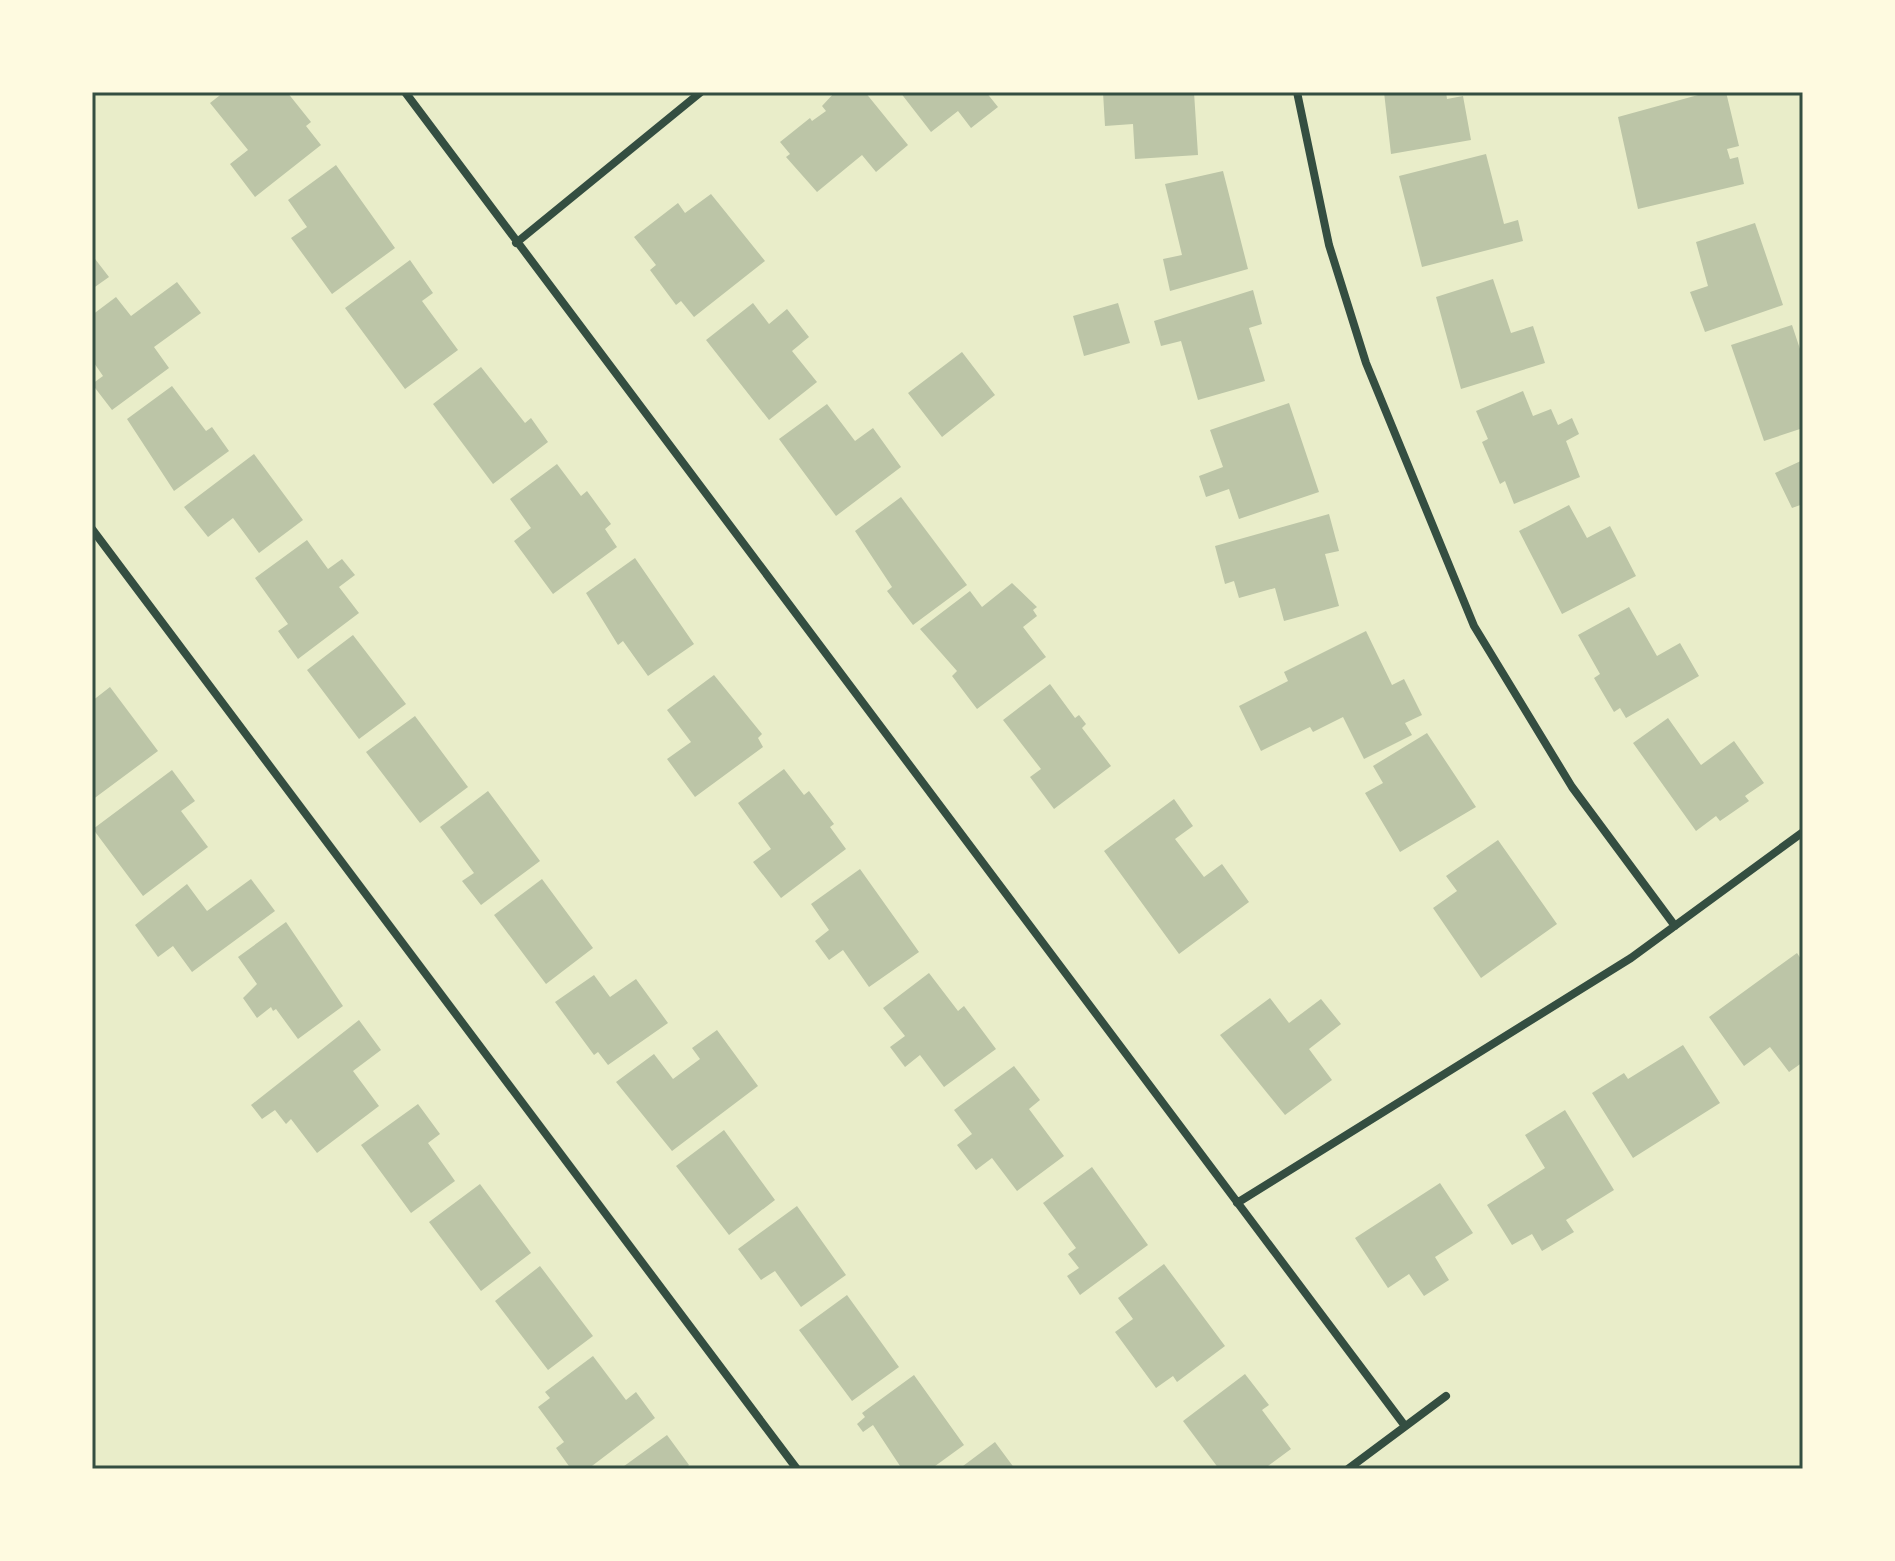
<svg xmlns="http://www.w3.org/2000/svg" width="1895" height="1561" font-family="'Times New Roman',serif">
<style>
.building{fill:#bcc5a7}
.lines{fill:none;stroke-linecap:round;stroke-linejoin:round}
.minor{stroke:#344e41;stroke-width:8}
.neatline{fill:none;stroke:#344e41;stroke-width:3}
</style>
<rect width="100%" height="100%" fill="#e9edc9"/>
<!-- building -->
<path class="building" d="M224 92H287L311 122 306 126 321 145 255 197 230 164 248 150 210 103Z
M835 92H865L908 145 876 172 862 155 817 192 786 157 790 154 780 142 810 118 812 121 826 111 822 106Z
M900 92H986L998 107 971 128 958 111 931 132Z
M1103 92H1194L1198 155 1135 159 1133 124 1105 126Z
M1384 92H1446L1447 99 1463 96 1471 140 1391 154Z
M1709 92H1726L1739 146 1727 149 1730 159 1738 157 1744 184 1638 209 1618 117Z
M1486 154 1504 224 1518 220 1523 241 1422 267 1399 176Z
M336 165 395 248 332 294 291 238 307 227 288 200Z
M1223 171 1248 269 1170 291 1163 259 1182 255 1165 184Z
M711 194 765 261 694 317 681 301 676 305 650 270 656 265 634 237 678 203 685 213Z
M1755 223 1783 305 1705 332 1690 292 1708 286 1696 242Z
M92 255 109 277 92 289Z
M410 260 433 293 422 301 458 350 405 389 345 308Z
M1493 279 1511 333 1533 326 1545 363 1461 389 1436 297Z
M177 282 201 313 154 347 169 368 112 410 92 384 103 376 92 360V315L116 297 131 316Z
M1253 290 1262 324 1249 328 1265 381 1198 400 1181 341 1161 346 1154 321Z
M753 303 769 324 787 309 809 337 792 351 817 382 769 420 706 340Z
M1118 303 1130 343 1084 356 1073 316Z
M1792 325 1803 358V428L1764 441 1731 345Z
M962 352 995 395 942 437 908 393Z
M481 367 525 423 531 418 548 442 493 484 433 404Z
M172 386 206 431 212 427 229 451 174 491 127 419Z
M1523 391 1533 416 1551 409 1558 425 1572 418 1579 434 1566 441 1580 477 1514 504 1505 481 1500 484 1482 442 1488 439 1476 411Z
M1289 403 1319 492 1239 519 1229 489 1206 497 1199 476 1223 467 1210 430Z
M827 404 855 441 873 428 901 467 836 516 779 439Z
M254 454 303 520 259 553 233 518 208 537 184 507Z
M1803 460V504L1792 508 1775 473Z
M557 464 581 496 587 491 611 524 605 529 617 547 553 594 514 541 531 528 510 499Z
M901 497 967 585 913 625 887 591 892 587 855 531Z
M1569 505 1587 538 1610 526 1636 576 1562 614 1519 531Z
M1329 514 1339 551 1325 554 1339 606 1284 621 1275 588 1239 598 1234 581 1225 584 1215 546Z
M307 540 328 569 342 559 355 575 339 587 359 613 298 659 278 631 288 624 255 578Z
M635 558 694 644 648 676 623 641 618 645 586 593Z
M1012 583 1037 607 1033 610 1037 616 1023 627 1046 657 977 709 952 676 957 671 920 629 970 591 982 607Z
M1629 607 1657 656 1680 643 1699 676 1626 718 1620 708 1614 712 1594 678 1600 674 1578 635Z
M1366 631 1392 685 1404 679 1422 715 1405 723 1412 735 1364 759 1343 717 1313 732 1310 727 1261 751 1239 706 1288 681 1284 672Z
M353 635 406 704 359 739 307 670Z
M714 675 762 734 758 738 763 747 695 797 667 759 691 742 667 710Z
M1050 684 1075 718 1079 715 1086 724 1082 728 1111 766 1054 809 1030 777 1041 769 1003 720Z
M110 687 158 751 92 800V701Z
M415 716 468 787 420 823 366 752Z
M1668 718 1701 765 1734 741 1764 783 1745 796 1749 801 1720 821 1716 816 1696 831 1633 743Z
M1427 733 1476 807 1400 852 1365 793 1383 783 1373 766Z
M784 769 804 795 809 791 834 824 830 827 846 849 781 898 753 862 771 849 738 803Z
M172 770 195 801 181 811 208 847 143 896 93 829Z
M488 791 540 861 481 905 462 881 474 873 440 827Z
M1174 799 1193 826 1175 839 1204 877 1222 864 1249 902 1179 954 1104 851Z
M1498 840 1557 924 1481 978 1433 908 1457 891 1446 876Z
M860 869 919 952 869 987 843 950 829 960 815 941 829 930 811 904Z
M251 879 275 911 192 972 173 946 158 957 135 925 187 884 207 911Z
M542 879 593 948 546 984 494 915Z
M286 922 343 1006 298 1039 276 1009 273 1011 271 1007 257 1018 243 998 257 984 238 957Z
M1797 953 1803 962V1062L1789 1072 1770 1047 1744 1066 1709 1017Z
M929 973 958 1011 964 1006 996 1049 944 1087 920 1055 905 1067 890 1047 905 1036 883 1008Z
M594 975 610 997 636 979 668 1023 608 1065 598 1052 594 1055 555 1002Z
M1270 998 1289 1023 1321 999 1341 1024 1309 1049 1332 1080 1285 1115 1220 1035Z
M359 1020 381 1050 353 1071 379 1106 317 1153 291 1119 286 1124 275 1110 262 1119 251 1105Z
M717 1030 758 1086 672 1151 616 1082 654 1054 673 1079 700 1059 692 1048Z
M1683 1045 1720 1103 1633 1158 1592 1093 1624 1073 1628 1079Z
M1014 1066 1040 1100 1029 1109 1064 1156 1017 1191 992 1158 976 1170 957 1145 972 1134 954 1110Z
M418 1104 440 1134 428 1143 455 1181 411 1213 361 1145Z
M1565 1110 1614 1190 1566 1220 1574 1232 1542 1251 1532 1234 1512 1245 1487 1205 1545 1168 1525 1135Z
M724 1130 775 1200 729 1235 676 1166Z
M1092 1167 1148 1245 1080 1295 1067 1276 1079 1268 1068 1254 1076 1248 1043 1203Z
M1440 1183 1473 1233 1435 1257 1449 1280 1424 1296 1409 1274 1388 1288 1355 1238Z
M480 1184 531 1253 481 1291 429 1222Z
M797 1206 846 1275 801 1307 775 1271 761 1280 738 1249Z
M1164 1264 1225 1346 1177 1382 1173 1376 1156 1388 1115 1332 1133 1319 1118 1298Z
M540 1266 593 1336 548 1370 495 1301Z
M847 1295 899 1367 852 1401 799 1330Z
M593 1356 626 1400 636 1392 655 1418 588 1469H571L556 1448 564 1442 538 1407 550 1398 545 1392Z
M1245 1374 1269 1405 1262 1410 1291 1449 1264 1469H1219L1183 1421Z
M914 1375 964 1445 931 1469H902L873 1425 863 1432 857 1424 865 1417 862 1413Z
M667 1435 689 1465 685 1469H620Z
M995 1442 1015 1469H959Z"/>
<g class="lines">
<!-- minor -->
<path class="minor" d="M405 92 1405 1426
M1297 92 1329 245 1366 363 1474 626 1572 787 1675 926
M516 243 701 92
M92 529 797 1469
M1237 1203 1631 958 1803 832
M1348 1469 1446 1396"/>
</g>
<!-- border -->
<rect width="1895" height="1561" fill="none" stroke="#fefae0" stroke-width="188"/>
<rect x="94" y="94" width="1707" height="1373" class="neatline"/>
</svg>
